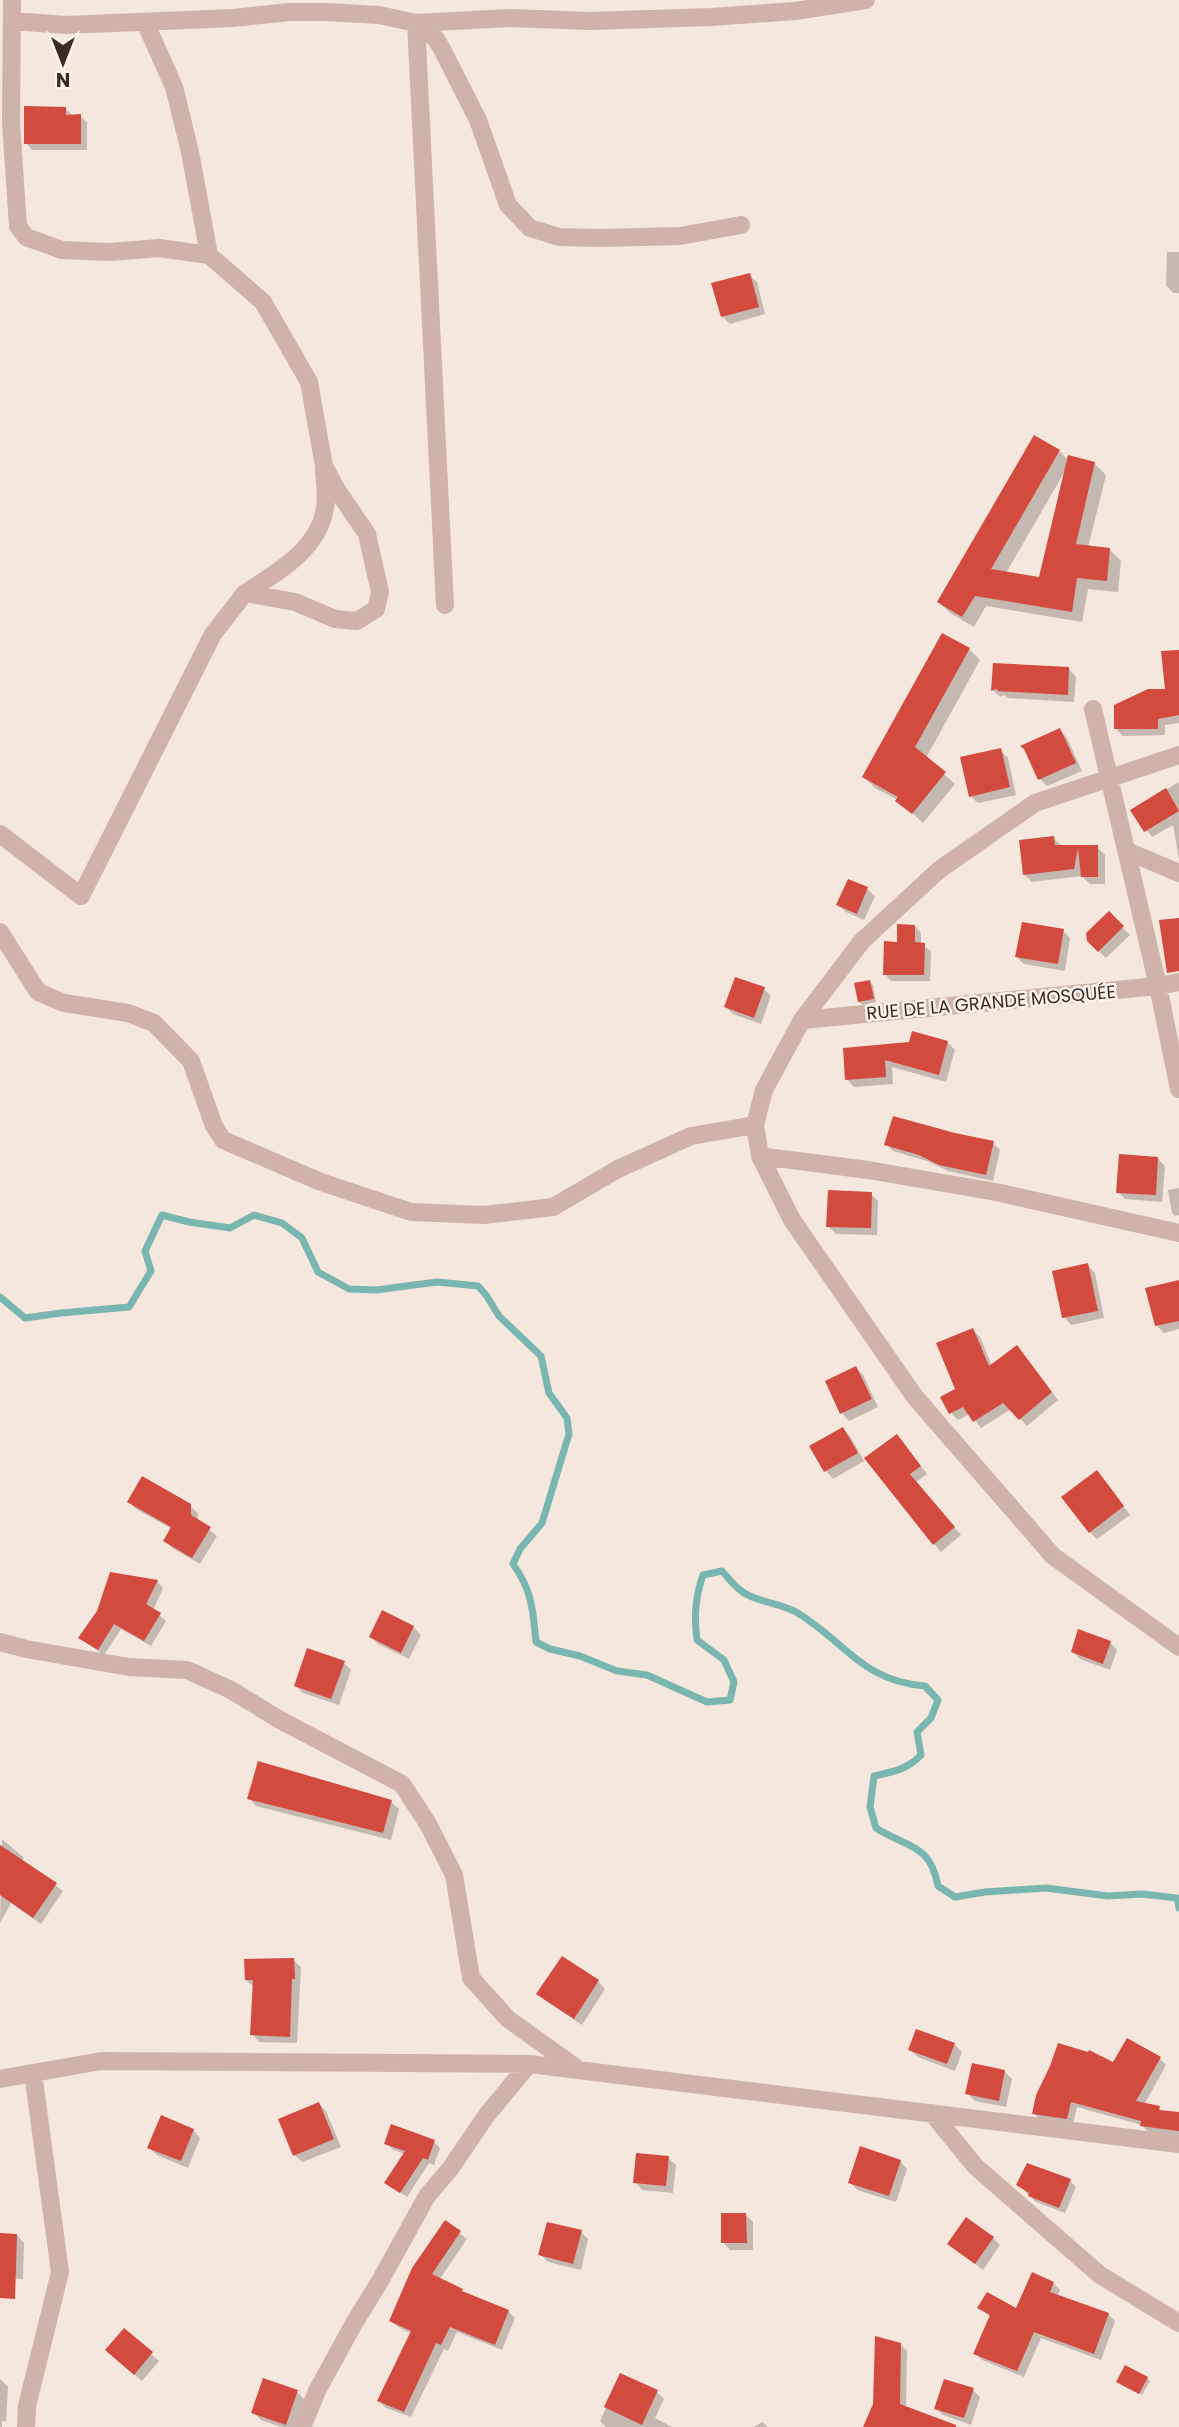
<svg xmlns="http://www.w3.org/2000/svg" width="1179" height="2427" font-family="Poppins,sans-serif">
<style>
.shadow{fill:#0003;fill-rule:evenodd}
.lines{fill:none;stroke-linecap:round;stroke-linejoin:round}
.stream{stroke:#79b6af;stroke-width:7}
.building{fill:#d34a3e}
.minor{stroke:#cfb3a8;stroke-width:18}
.labels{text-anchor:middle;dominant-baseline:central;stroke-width:5;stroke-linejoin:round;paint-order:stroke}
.street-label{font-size:18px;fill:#3b2c29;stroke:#fcf1eb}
</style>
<rect width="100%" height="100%" fill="#f5e6de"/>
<!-- shadow -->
<path class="shadow" d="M66 109 73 116H80L87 122V150H32L26 143Z
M1167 252H1179V293H1173L1166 285Z
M749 275 757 282 765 314 730 324 722 316Z
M1059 451 1069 461 1094 463 1106 475 1088 547 1109 549 1121 561 1118 592 1088 589 1082 622 986 606 974 627 950 613 939 602ZM1065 471 1041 579 1006 573Z
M969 649 980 660 926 758 955 784 923 823 898 800 875 788 864 777Z
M1179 653V723L1165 725V735L1123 736 1116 729 1167 691Z
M1069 669 1076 677 1074 702 1007 698 1005 695 1000 697 993 690Z
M1060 730 1067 738 1082 771 1047 786 1040 779Z
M1000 750 1008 758 1016 795 978 803 970 796Z
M1179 782V859L1173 825 1152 837 1132 810Z
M1053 838 1061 845 1097 847 1105 855V884H1090L1082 876 1032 882 1024 874Z
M867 889 875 896 864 920 846 912 838 905Z
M1109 914 1130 935 1106 958 1088 940Z
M915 926 921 933V944L931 951 930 981H891L885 974 899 944Z
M1063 931 1070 938 1065 971 1024 964 1017 957Z
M870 982 873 985 876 1002 863 1005 859 1002Z
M764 989 771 996 761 1024 733 1014 726 1007Z
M913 1033 948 1043 955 1050 946 1082 892 1067 893 1084 854 1087 847 1079 910 1044Z
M993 1143 1000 1150 993 1181 948 1171 927 1161 893 1151 886 1144Z
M1158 1159 1165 1166 1162 1202 1125 1199 1118 1192Z
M1179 1188V1215L1175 1216 1172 1213 1168 1190Z
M871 1194 878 1201 877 1235 836 1234 828 1226Z
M1087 1265 1095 1273 1104 1318 1071 1325 1064 1317Z
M1179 1282V1329L1164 1333 1157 1326Z
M973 1330 980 1337 992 1366 1023 1354 1058 1400 1027 1426 1011 1409 981 1428 970 1414 958 1420 951 1413Z
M856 1368 863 1375 878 1407 849 1421 842 1413 827 1382Z
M842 1429 850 1436 864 1461 833 1479 826 1471 811 1446Z
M897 1436 927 1474 916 1482 961 1535 941 1552 934 1544Z
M1104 1480 1130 1515 1097 1539 1090 1532Z
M129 1502 190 1506 198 1513V1521L217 1536 200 1564 172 1548 165 1540 172 1529 136 1509Z
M157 1581 163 1588 153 1610 166 1621 151 1646 121 1629 104 1655 80 1638Z
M413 1627 421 1635 409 1659 378 1644 371 1636Z
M1110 1642 1117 1650 1110 1670 1080 1659 1073 1652Z
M344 1663 351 1670 339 1705 303 1693 296 1686Z
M249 1798 391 1802 399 1809 391 1840 256 1806Z
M2 1839 24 1858 22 1861 63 1891 41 1924 11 1903 0 1923Z
M293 1960 301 1967 297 2043 259 2042 252 2034 254 1987 246 1980Z
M598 1981 605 1989 582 2025 546 2001 538 1994Z
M1128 2040 1160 2059 1166 2065 1144 2105 1159 2108 1164 2113 1179 2114V2135L1148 2132 1142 2125 1077 2107 1073 2124 1040 2120 1034 2113 1114 2064Z
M954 2044 962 2052 955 2071 918 2057 910 2050Z
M1004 2071 1012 2079 1006 2107 975 2101 967 2093Z
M319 2104 326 2111 341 2147 302 2162 295 2155Z
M193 2130 200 2138 188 2168 157 2155 149 2148Z
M434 2142 440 2148 434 2165 429 2163 407 2197 387 2183 405 2154 392 2149 386 2143Z
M668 2158 676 2165 673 2193 642 2190 635 2182Z
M900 2161 907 2169 896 2202 857 2190 850 2182Z
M1070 2181 1076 2187 1065 2213 1036 2202 1018 2184Z
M746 2215 753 2222V2250H730L723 2242Z
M445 2222 467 2239 439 2280 466 2294 508 2311 515 2318 502 2350 457 2332 448 2351 444 2349 411 2417 386 2408 379 2401 412 2334 398 2327 392 2321Z
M581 2232 588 2239 581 2270 548 2262 540 2254Z
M0 2235H17L24 2243 23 2279 0 2278Z
M993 2238 1000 2245 983 2270 949 2244Z
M1053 2283 1060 2290 1057 2296 1108 2314 1115 2321 1101 2360 1041 2338 1024 2377 982 2360 975 2353 991 2317 979 2308 1017 2310Z
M125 2331 159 2361 142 2381 115 2358Z
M900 2344 907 2351 906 2408 913 2427H865Z
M621 2375 657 2392 664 2399 655 2418 672 2427H606L600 2421Z
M1147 2378 1150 2381 1142 2395 1122 2385Z
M0 2379 8 2387 6 2422 2 2421V2427H0Z
M973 2390 980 2397 971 2425 943 2415 936 2408Z
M297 2392 304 2399 295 2427H281L261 2420 253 2412Z
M762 2422 768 2427H754Z"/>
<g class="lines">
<!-- stream -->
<path class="stream" d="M0 1297 25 1318 61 1313 129 1307 151 1271 145 1251 162 1215 189 1222 230 1228 254 1215 282 1223 302 1238 318 1272 349 1289 376 1290 437 1282 478 1286 486 1295 499 1316 541 1356 549 1393 567 1418 569 1434 542 1523 520 1549 513 1564C532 1590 533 1610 536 1642L550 1649 580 1656 617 1671 647 1675 707 1702 730 1700 734 1682 724 1660 697 1640C694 1617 695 1598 703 1575L722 1571C730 1580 739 1592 750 1596 765 1603 781 1604 796 1612 845 1641 861 1681 925 1686L938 1700 931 1718 917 1732 921 1755C908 1769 893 1772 874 1776L870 1807 876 1828C907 1848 930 1843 938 1886L955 1897 985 1892 1046 1888 1108 1896 1142 1894 1177 1898 1179 1908"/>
</g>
<!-- building -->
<path class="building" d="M24 106 66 107V115L81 114V144H24Z
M750 273 759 307 721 317 711 283Z
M1034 435 1060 450 991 569 1039 577 1068 455 1095 462 1076 544 1110 548 1107 581 1077 578 1072 612 975 596 962 617 937 602Z
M942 633 970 648 915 747 946 772 912 814 895 801 898 797 862 777Z
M1179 650V715L1158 719V729H1114V705L1148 689H1165L1161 651Z
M993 663 1069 667 1068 695 998 691 997 689 991 691Z
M1060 728 1076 763 1038 780 1024 749 1020 746Z
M1001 748 1010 787 969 797 960 757Z
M1166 788 1179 811 1144 832 1130 810Z
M1054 836 1055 845H1098V877H1081L1078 848 1074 869 1023 875 1019 840Z
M848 879 868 887 857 914 836 905Z
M1109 911 1124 926 1098 952 1087 941 1086 933Z
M1179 918V971L1167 973 1159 920Z
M1022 922 1064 929 1058 964 1015 957Z
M897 924 915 925V942L925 943 924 975H883L884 941 897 942Z
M735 977 765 987 754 1018 724 1007Z
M870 980 874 999 858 1002 854 983Z
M912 1031 948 1041 939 1075 885 1060 886 1077 845 1080 843 1048 909 1042Z
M893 1116 955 1133 994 1141 986 1175 939 1165 919 1155 884 1145Z
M1119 1154 1158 1157 1156 1195 1116 1193Z
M828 1190 872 1192 871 1228 826 1227Z
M1088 1263 1098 1311 1062 1318 1052 1271Z
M1179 1280V1321L1155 1326 1145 1288Z
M973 1328 989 1366 1017 1345 1052 1392 1019 1420 1003 1403 973 1422 963 1407 949 1414 940 1397 955 1389 936 1343Z
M856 1366 872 1399 840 1414 825 1381Z
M843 1427 858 1453 824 1472 809 1446Z
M897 1434 921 1466 910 1474 955 1527 933 1545 864 1458Z
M1097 1470 1124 1506 1089 1533 1061 1497Z
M142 1476 191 1504V1515L211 1527 192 1558 163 1541 171 1527 127 1502Z
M110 1572 158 1580 146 1604 161 1613 144 1641 114 1624 98 1650 78 1638 97 1611Z
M382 1610 414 1626 401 1653 369 1637Z
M1078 1629 1111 1641 1103 1664 1071 1652Z
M307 1648 345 1661 331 1699 294 1686Z
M258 1761 392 1800 383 1833 247 1799Z
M0 1845 57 1883 33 1918 0 1895Z
M562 1956 599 1980 574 2019 536 1994Z
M294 1958 295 1979H292L290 2037 250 2035 253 1980H245L244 1959Z
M916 2029 955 2043 947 2064 908 2050Z
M1127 2038 1161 2057 1136 2101 1160 2106 1159 2110 1179 2112V2131L1140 2126 1141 2121 1071 2102 1067 2119 1032 2114 1036 2095 1050 2066 1058 2043 1088 2052 1089 2050 1113 2062Z
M972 2063 1005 2070 999 2101 965 2094Z
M319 2102 334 2139 293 2156 278 2119Z
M161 2115 194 2129 181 2161 147 2148Z
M391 2124 435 2140 428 2160 423 2158 400 2193 384 2183 405 2151 384 2144Z
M860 2146 901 2160 889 2196 848 2183Z
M636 2153 669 2156 666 2186 633 2183Z
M1027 2163 1071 2179 1059 2208 1028 2196 1029 2193 1016 2185Z
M721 2213H746L747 2243H721Z
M966 2217 994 2237 975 2264 947 2244Z
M445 2220 461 2231 432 2274 463 2289 462 2291 509 2310 495 2345 450 2327 441 2345 436 2343 404 2412 377 2401 411 2331 389 2321 412 2268Z
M547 2222 582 2230 573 2264 538 2255Z
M0 2233 17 2234 15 2299 0 2298Z
M1032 2272 1054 2282 1050 2292 1109 2313 1094 2354 1034 2332 1017 2371 973 2354 990 2315 977 2308 987 2292 1016 2308Z
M124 2328 153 2352 134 2375 105 2350Z
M875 2336 901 2343 900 2404 956 2425V2427H863L873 2404Z
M1125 2365 1148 2377 1139 2394 1116 2382Z
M620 2373 658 2390 642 2425 604 2407Z
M263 2378 298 2390 286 2425 251 2413Z
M944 2379 974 2388 964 2418 934 2409Z"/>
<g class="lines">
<!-- minor -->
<path class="minor" d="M13 21 66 25 233 18 289 12H326L379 15 416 23 436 39 443 51 478 120 508 205 530 228 559 237 600 238 680 236 741 225
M145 22 174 87 190 152 209 255
M245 593C277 573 319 549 325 508 327 496 325 482 324 470
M445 605 416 23 510 18 590 21 711 17 795 11 866 0
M1093 709 1158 986 1179 1089
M1179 755 1035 803 939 870 862 941 802 1020 764 1090 755 1125 760 1156 792 1220 915 1397 1053 1556 1179 1647
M0 834 81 896 213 634 245 593 295 602 335 619 357 621 376 609 380 592 367 534 337 490 324 466 309 382 263 302 209 255 159 248 110 252 62 250 26 237 18 226 11 123 12 0
M1127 851 1179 873
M0 932 38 992 64 1003 128 1013 154 1023 191 1061 214 1126 223 1140 321 1182 411 1212 484 1215 553 1207 618 1169 691 1136 755 1125
M802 1020 1158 986 1179 982
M760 1156 868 1170 996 1192 1179 1233
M0 1642 26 1649 129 1667 187 1670 231 1690 280 1720 402 1784 428 1824 454 1875 471 1978 508 2019 575 2067
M0 2079 101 2061 529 2064 1179 2144
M932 2113 975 2166 1100 2275 1179 2323
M26 2427 27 2406 60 2272 33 2073
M302 2427 317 2391 353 2325 380 2281 427 2196 450 2169 486 2116 529 2064"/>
</g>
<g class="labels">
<!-- street labels -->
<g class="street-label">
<text transform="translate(991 1002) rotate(-5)">RUE DE LA GRANDE MOSQUÉE</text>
</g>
</g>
<!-- north arrow -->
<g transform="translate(63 63) rotate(180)" stroke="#fcf1eb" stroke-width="5" paint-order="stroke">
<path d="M0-5L12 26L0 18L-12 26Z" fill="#3b2c29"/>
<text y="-10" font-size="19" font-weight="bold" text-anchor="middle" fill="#3b2c29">N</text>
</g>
</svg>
